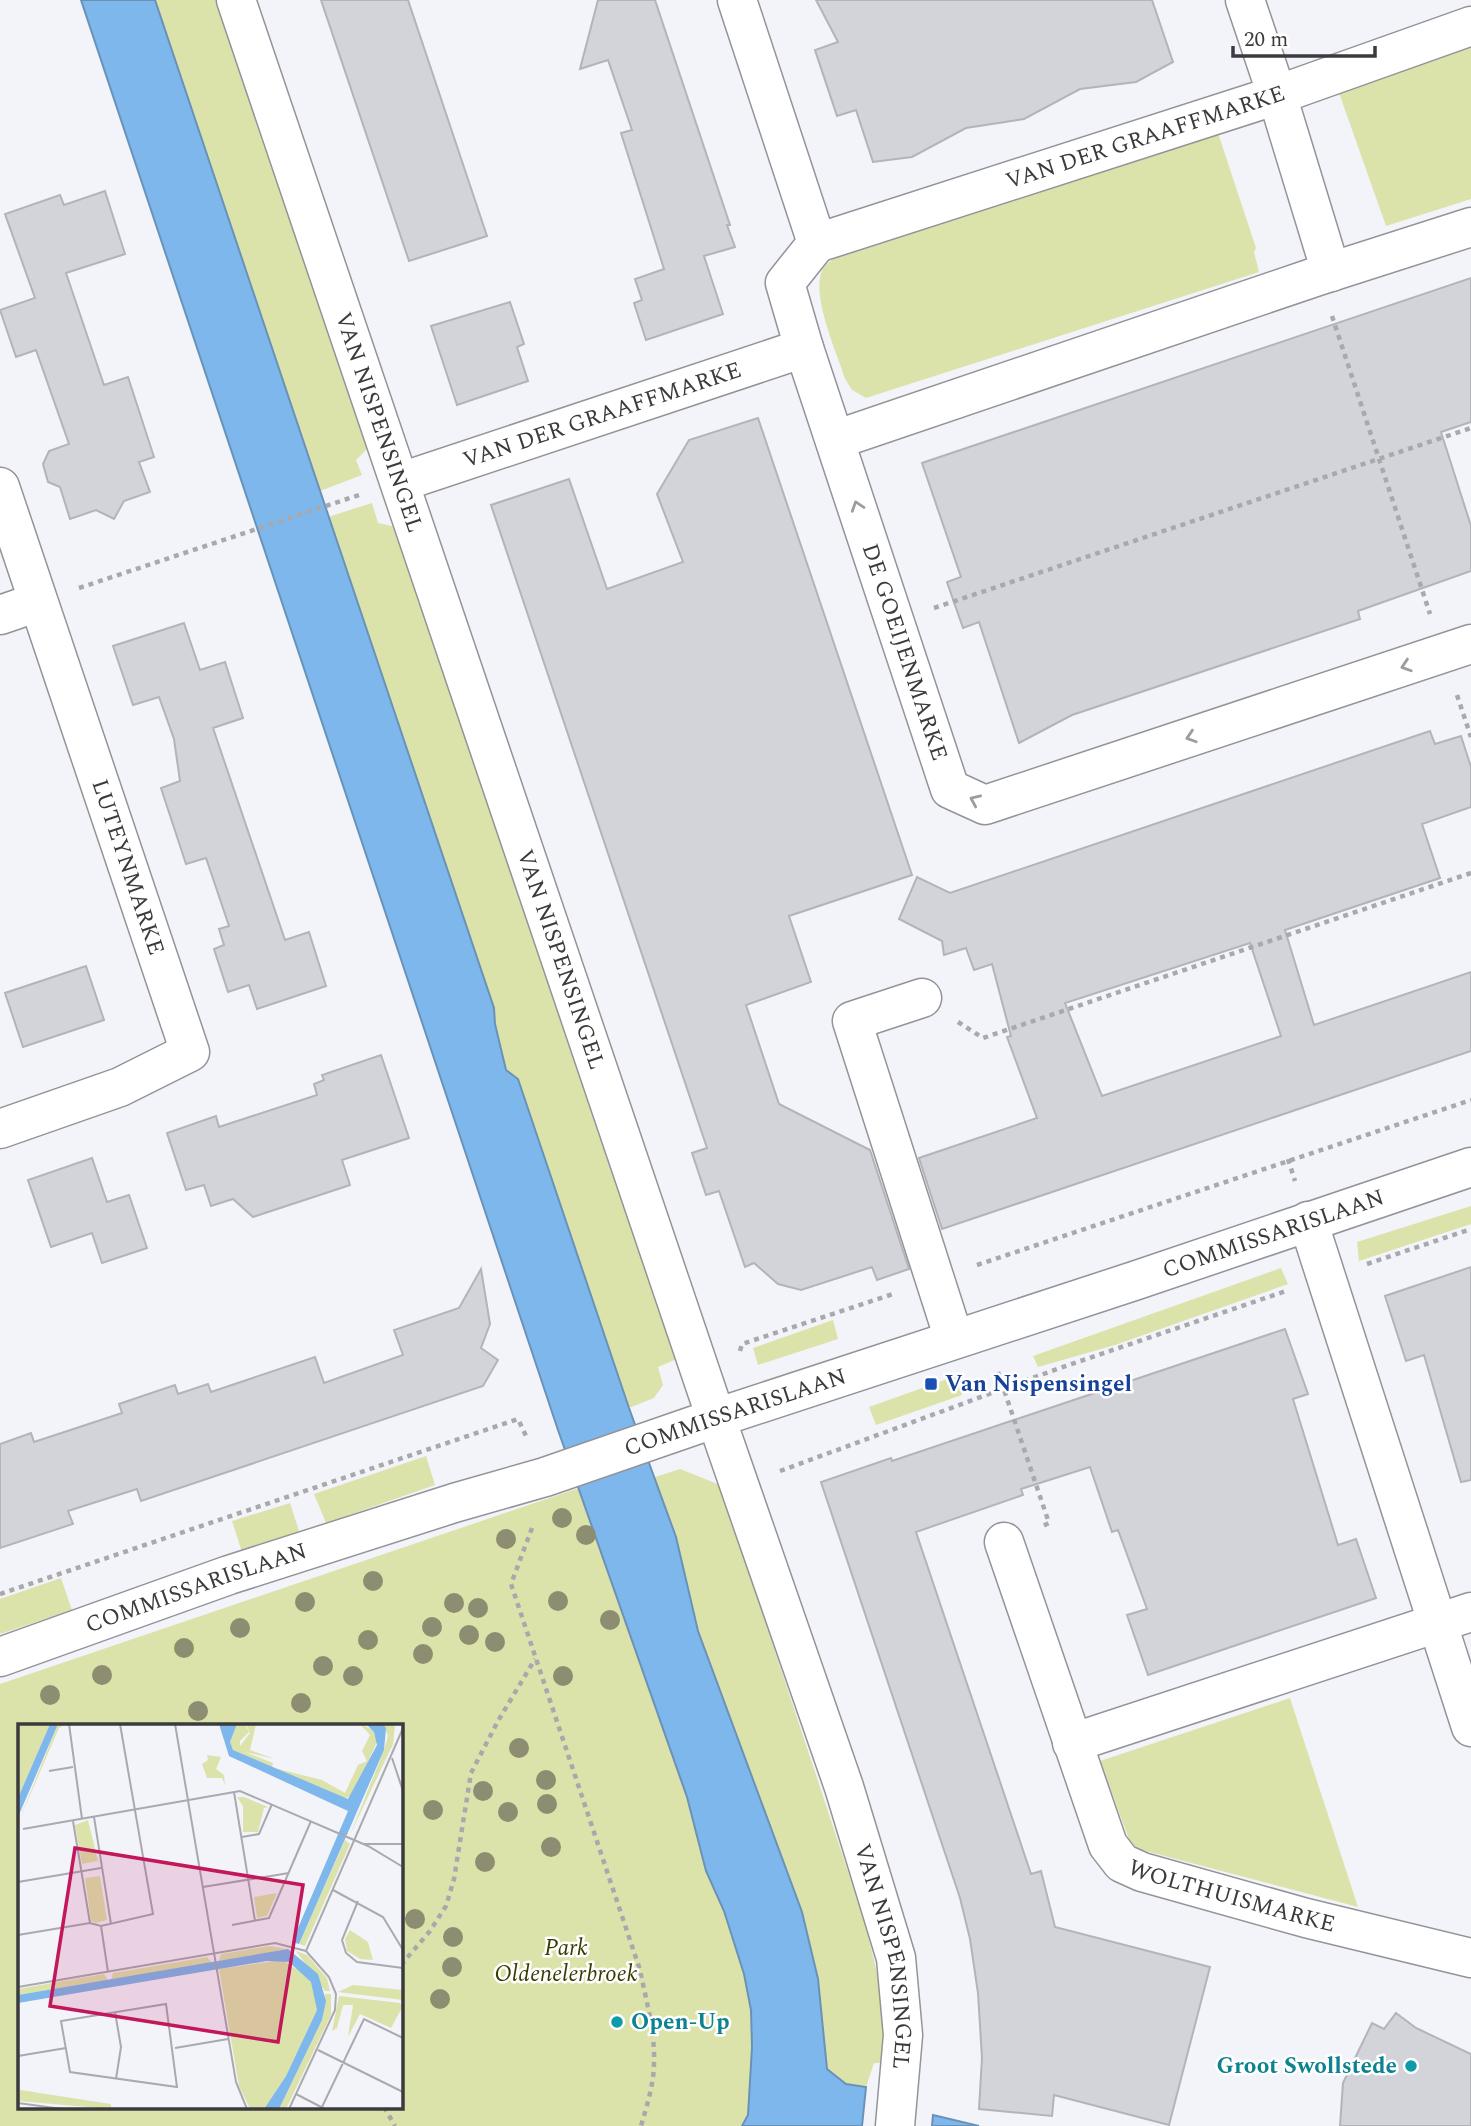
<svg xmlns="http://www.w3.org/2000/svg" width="1471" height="2126" font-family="Spectral,serif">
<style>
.green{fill:#dce3aa;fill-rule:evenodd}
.water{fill:#7eb7eb;stroke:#6a92b7;stroke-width:2}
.building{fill:#d3d4da;stroke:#b3b3ba;stroke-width:2;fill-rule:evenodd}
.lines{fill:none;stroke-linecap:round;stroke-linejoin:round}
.minor-casing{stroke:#93949a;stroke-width:41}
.path{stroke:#a8a8ad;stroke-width:4.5;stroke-dasharray:5 5;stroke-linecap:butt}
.minor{stroke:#fff;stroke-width:38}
.tree{fill:#8d8e71}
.oneway{stroke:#9d9d9e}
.transit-dot{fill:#1a4fb4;stroke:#fff;stroke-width:2.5}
.culture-dot{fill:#0f9aa8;stroke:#fff;stroke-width:2.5}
.labels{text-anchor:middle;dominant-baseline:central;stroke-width:5;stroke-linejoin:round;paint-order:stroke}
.street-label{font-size:23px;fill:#3b3b3e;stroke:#fff}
.transit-label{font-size:23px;font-weight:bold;fill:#164399;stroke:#fff;text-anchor:start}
.park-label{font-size:23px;font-style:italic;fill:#393c01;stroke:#fff}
.culture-label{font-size:23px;font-weight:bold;fill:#0d838f;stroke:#fff;text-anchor:start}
.inset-road{fill:none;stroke:#a9a9af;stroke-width:2}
.view{fill:#c2185b;fill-opacity:0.15;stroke:#c2185b;stroke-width:3.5}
.inset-edge{fill:none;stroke:#3b3b3e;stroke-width:3.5}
</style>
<rect width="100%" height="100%" fill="#f3f3fa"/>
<!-- green -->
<path class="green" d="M155 0H222L370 446 356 460 362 475 320 491Z
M1471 44V199L1386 226 1338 90Z
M1218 133 1256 248 1254 252 1259 272 866 398 852 390 845 379C837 353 811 296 822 271 825 264 832 260 838 256Z
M372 503 378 523 396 527 677 1359 658 1367 663 1385 654 1398 629 1408 518 1079 506 1070 495 1024 494 1008 328 517Z
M1471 1206V1224L1359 1261 1357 1242Z
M1281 1268 1288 1284 1115 1345 1038 1367 1033 1356Z
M833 1320 838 1339 758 1365 753 1348Z
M956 1376 962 1395 876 1425 869 1407Z
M426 1456 435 1485 326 1523 314 1494Z
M680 1469 720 1485 863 1917C873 1955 893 2026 881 2063H874L866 2087 846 2084 827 2069 818 1979 802 1913 698 1631 676 1537 655 1477Z
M579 1488 651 1689 687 1797 706 1871 724 1911 744 1974 751 2010 752 2047 748 2115 743 2126H0V1684ZM19 1725H401V2107H19Z
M290 1503 300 1534 242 1552 232 1521Z
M61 1578 72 1610 0 1634V1599Z
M1290 1698 1358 1907 1138 1849 1130 1842 1100 1761Z"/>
<!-- water -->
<path class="water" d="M81 0H155L494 1008 495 1024 506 1070 518 1079 629 1408 676 1537 698 1631 802 1912 818 1979 827 2069 846 2084 866 2087 862 2126H742L748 2115 752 2047 751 2010 744 1974 724 1911 706 1871 687 1797 558 1430Z
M933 2115 979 2126H932Z"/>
<!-- building -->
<path class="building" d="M321 0H408L487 236 409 261Z
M598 0H655L730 225H727L735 247 704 256 723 314 646 340 634 303 642 300 635 279 664 269 621 133 632 130 608 60 580 69Z
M816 0H1152L1173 62 1136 82 1080 89 1024 119 966 128 912 157 873 162 856 110 837 116 815 50 838 42Z
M105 191 125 254 66 273 104 385 128 377 154 457 139 462 150 492 124 501 114 519 96 510 70 519 60 487 48 482 43 464 49 451 69 444 36 350 16 357 0 310 35 298 5 214 60 195 64 205Z
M1471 278V422L1441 432 1471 526V571L1358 611 1360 619 1072 715 1019 743 979 622 963 628 947 582 961 577 922 463Z
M510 302 524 344 517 347 528 381 457 405 431 326Z
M758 418 912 875 789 916 811 982 746 1005 779 1104 870 1150 909 1269 877 1280 872 1267 801 1290 778 1284 754 1263 745 1267 719 1191 706 1195 692 1153 707 1148 491 505 569 479 607 589 683 562 657 494 689 440Z
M184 623 200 670 225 662 243 718 213 728 285 940 309 932 326 986 257 1009 249 985 228 992 214 949 224 945 219 929 229 926 206 858 186 864 161 788 180 781 174 739 159 697 133 705 113 646Z
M1430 731 1435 744 1461 736 1471 767V807L1422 824 1440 878 1285 930 1314 1025 1471 972V1051L942 1229 919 1158 1037 1118 1007 1037 1011 1036 992 964 974 970 966 948 944 955 942 941 899 919 917 877 950 893ZM1250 943 1281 1036 1102 1096 1065 1003Z
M86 966 104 1020 23 1047 5 993Z
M381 1055 409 1138 342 1160 350 1185 253 1217 233 1199 211 1206 204 1185 186 1190 167 1133 216 1116 219 1127 317 1095 314 1084 324 1080 322 1075Z
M92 1158 107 1202 129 1195 147 1248 102 1263 92 1233 51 1247 28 1180Z
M1471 1267V1480L1461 1482 1424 1355 1406 1361 1385 1296Z
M481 1269 490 1324 481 1348 498 1360 483 1386 141 1501 137 1489 68 1511 73 1524 0 1548V1444L31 1433 34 1442 122 1413 119 1404 175 1385 178 1394 208 1384 211 1392 315 1357 324 1383 403 1355 394 1330 459 1308Z
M1285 1329 1308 1394 1293 1399 1338 1545 1356 1539 1376 1598 1148 1675 1127 1615 1147 1609 1118 1530 1112 1532 1090 1467 1021 1489 1023 1495 916 1532 1031 1874 1041 1871 1055 1927 1210 1967 1169 2125 1054 2095 1052 2116 979 2109 982 2058 978 1993 970 1939 960 1898 821 1482 891 1458 892 1461Z
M1396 2013 1416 2028 1471 2054V2126H1340L1343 2083 1372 2023 1384 2029Z"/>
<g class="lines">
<defs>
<g id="minor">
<path id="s1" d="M236 0 716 1418 844 1787 896 1958 903 2035 895 2126"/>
<path id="s2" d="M737 0 817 243 785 283 804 348 950 789 985 805 1471 644"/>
<path d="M1245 0 1277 95 1331 272"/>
<path id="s3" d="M817 243 1277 95 1471 26"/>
<path d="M835 440 1318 276 1471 227"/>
<path id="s4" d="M401 482 804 348"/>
<path id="s5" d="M0 487 190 1052 120 1087 0 1129"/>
<path d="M0 615 38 602"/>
<path d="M922 998 852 1021 954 1339"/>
<path d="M1308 1221 1471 1727"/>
<path id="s6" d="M1004 1542 1108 1845 1122 1863 1142 1872 1306 1918 1471 1958"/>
<path id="s7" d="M0 1657 229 1575 454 1503 545 1477 716 1418 1134 1281 1471 1167"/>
<path d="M1072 1743 1471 1612"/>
</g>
</defs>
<!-- minor casing -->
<use href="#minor" class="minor-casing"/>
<!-- path -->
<path class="path" d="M1332 316 1430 614
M79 588 359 495
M934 608 1471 428
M1457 695 1471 737
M958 1022 983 1038 1471 873
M1288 1159 1295 1181
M1367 1264 1471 1229
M977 1265 1471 1100
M740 1351 742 1344 893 1294
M998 1372 1049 1523 1043 1526
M780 1471 1057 1369 1286 1291
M532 1528 511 1584 640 1970C646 2000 655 2031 654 2062 654 2084 647 2105 641 2126
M0 1594 518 1419 527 1438
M401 1965 430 1931 446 1906 454 1879 471 1773 498 1721 535 1659
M384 2107 395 2126"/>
<!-- minor -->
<use href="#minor" class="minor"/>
</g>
<!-- trees -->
<g class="tree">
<circle cx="562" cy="1518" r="10"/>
<circle cx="586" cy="1535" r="10"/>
<circle cx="506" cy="1539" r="10"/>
<circle cx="373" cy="1581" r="10"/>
<circle cx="558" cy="1601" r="10"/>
<circle cx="305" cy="1602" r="10"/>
<circle cx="454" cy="1603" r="10"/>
<circle cx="478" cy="1608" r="10"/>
<circle cx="610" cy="1620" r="10"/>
<circle cx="432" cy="1627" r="10"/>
<circle cx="240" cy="1628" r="10"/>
<circle cx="469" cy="1635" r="10"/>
<circle cx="368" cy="1640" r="10"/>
<circle cx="495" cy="1642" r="10"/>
<circle cx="184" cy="1648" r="10"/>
<circle cx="423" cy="1654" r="10"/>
<circle cx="323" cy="1666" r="10"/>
<circle cx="102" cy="1675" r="10"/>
<circle cx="353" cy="1676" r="10"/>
<circle cx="563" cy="1676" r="10"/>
<circle cx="50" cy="1695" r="10"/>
<circle cx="301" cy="1703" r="10"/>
<circle cx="198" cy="1711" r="10"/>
<circle cx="519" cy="1748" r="10"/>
<circle cx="546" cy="1780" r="10"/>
<circle cx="483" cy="1791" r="10"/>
<circle cx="547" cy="1804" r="10"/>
<circle cx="433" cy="1810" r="10"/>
<circle cx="508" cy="1812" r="10"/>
<circle cx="551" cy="1847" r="10"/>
<circle cx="485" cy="1862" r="10"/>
<circle cx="415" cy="1919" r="10"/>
<circle cx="453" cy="1937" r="10"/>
<circle cx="452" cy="1967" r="10"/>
<circle cx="440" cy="1999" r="10"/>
</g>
<!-- one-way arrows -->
<defs><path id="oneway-chevron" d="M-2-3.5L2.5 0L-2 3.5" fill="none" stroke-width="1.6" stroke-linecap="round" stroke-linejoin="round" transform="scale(1.75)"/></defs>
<g class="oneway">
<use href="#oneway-chevron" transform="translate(857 506) rotate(-108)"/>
<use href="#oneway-chevron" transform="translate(1406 666) rotate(162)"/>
<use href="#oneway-chevron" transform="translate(1191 737) rotate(162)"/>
<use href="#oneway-chevron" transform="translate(975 800) rotate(-156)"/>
</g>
<!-- markers -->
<rect class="transit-dot" x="924" y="1377" width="14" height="14" rx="3.5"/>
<g class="culture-dot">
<circle cx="617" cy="2022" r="7"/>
<circle cx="1411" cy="2066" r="7"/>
</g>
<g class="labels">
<!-- street labels -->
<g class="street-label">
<text stroke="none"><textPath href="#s3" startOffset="345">VAN DER GRAAFFMARKE</textPath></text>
<text stroke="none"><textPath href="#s4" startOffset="212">VAN DER GRAAFFMARKE</textPath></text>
<text stroke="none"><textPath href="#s1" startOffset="446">VAN NISPENSINGEL</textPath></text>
<text stroke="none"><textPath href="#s2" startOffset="695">DE GOEIJENMARKE</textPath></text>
<text stroke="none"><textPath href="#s5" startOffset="401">LUTEYNMARKE</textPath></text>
<text stroke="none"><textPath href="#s1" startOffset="1013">VAN NISPENSINGEL</textPath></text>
<text stroke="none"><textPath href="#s7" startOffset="1342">COMMISSARISLAAN</textPath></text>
<text stroke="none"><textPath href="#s7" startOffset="775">COMMISSARISLAAN</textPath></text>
<text stroke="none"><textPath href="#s7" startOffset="208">COMMISSARISLAAN</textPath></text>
<text stroke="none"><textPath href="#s6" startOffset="458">WOLTHUISMARKE</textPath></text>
<text stroke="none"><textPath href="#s1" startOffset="2063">VAN NISPENSINGEL</textPath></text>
</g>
<!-- transit labels -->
<g class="transit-label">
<text x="945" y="1384">Van Nispensingel</text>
</g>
<!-- park labels -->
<g class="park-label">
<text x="566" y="1948">Park<tspan x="566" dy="26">Oldenelerbroek</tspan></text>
</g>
<!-- culture labels -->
<g class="culture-label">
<text x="631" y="2022">Open-Up</text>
<text x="1397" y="2066" text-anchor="end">Groot Swollstede</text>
</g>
</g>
<!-- overview -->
<g transform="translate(18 1724)">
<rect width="385" height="385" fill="#f3f3fa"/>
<path d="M0 0H32L0 74ZM40 0H48L41 4 0 99ZM219 0H227L231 8 222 17V22L232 9 228 0H238L232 26 257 35 227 28 255 39 254 43 215 26 212 18ZM342 0 355 6 359 18 334 73 326 74 256 44 304 56 327 69 340 41 349 37 344 27 352 11ZM365 0H377L375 20 332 111 366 26 370 12ZM189 31 203 33 198 45 206 51 207 61 204 54H189L184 40 190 36ZM219 73H226L250 83 246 84 240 108H225V82ZM70 96 80 137 64 140 57 101ZM327 116 332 120 287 222 281 220ZM82 152 89 196 78 199 73 197 67 154ZM259 169 249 192 239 194 236 173ZM332 206 350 218 355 236 342 235 329 227 327 215ZM252 222 270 225 201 237 203 230ZM278 227 289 231 309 254 312 267H307ZM189 233 194 239 93 256 95 249ZM264 236 289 252 298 266 299 286 268 352 246 385H232L221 362 201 245ZM86 250 90 256 0 271V265ZM335 261 385 266V276L320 268ZM307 270H313V291L268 385H261L304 296ZM321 272 382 279 385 282 373 304 342 290 330 313 335 281H325L319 304 314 307ZM0 358 2 366 93 380V385L0 377Z" fill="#dce3aa"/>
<path d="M32 0H40L0 93V74ZM201 0H219L212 18 215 26 330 75 359 21 356 8 348 0H365L368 4 366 26 281 220 274 218 330 87 211 32ZM270 225 300 250 308 277 304 296 261 385H246L268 352 299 286 293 258 271 238 249 237 0 279V271Z" fill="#7eb7eb"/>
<path class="inset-road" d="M51 0 64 95M157 0 218 358 229 385M374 34 385 67M31 47 55 43M216 68 237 197M76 93 93 200M55 97 72 199M5 105 222 67 350 122 385 143M224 113 241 110 254 80M346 120H385M0 158 83 144M185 163 271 149M315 166 365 193 385 226M340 177 324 216 328 229 339 238 385 244M214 201 251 194 293 97M83 202 90 248M0 211 72 199 83 202 135 190 102 0M288 227 385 4M0 263 257 219 288 227 311 253 318 270 317 286 271 385M148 280 159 363 52 348 43 297ZM97 288 103 323 98 355M157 324 210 315M300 326 385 368M0 332 48 324M278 370 307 385M0 379 44 385M304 383 346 295 385 314"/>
<path class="view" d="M57 124 285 161 260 318 32 282Z"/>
<rect width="385" height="385" class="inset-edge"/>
</g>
<!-- scale -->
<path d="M1233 46v10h142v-10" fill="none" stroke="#3b3b3e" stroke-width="3.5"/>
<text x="1244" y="46" font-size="21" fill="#3b3b3e" stroke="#ffffff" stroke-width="5" paint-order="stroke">20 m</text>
</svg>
